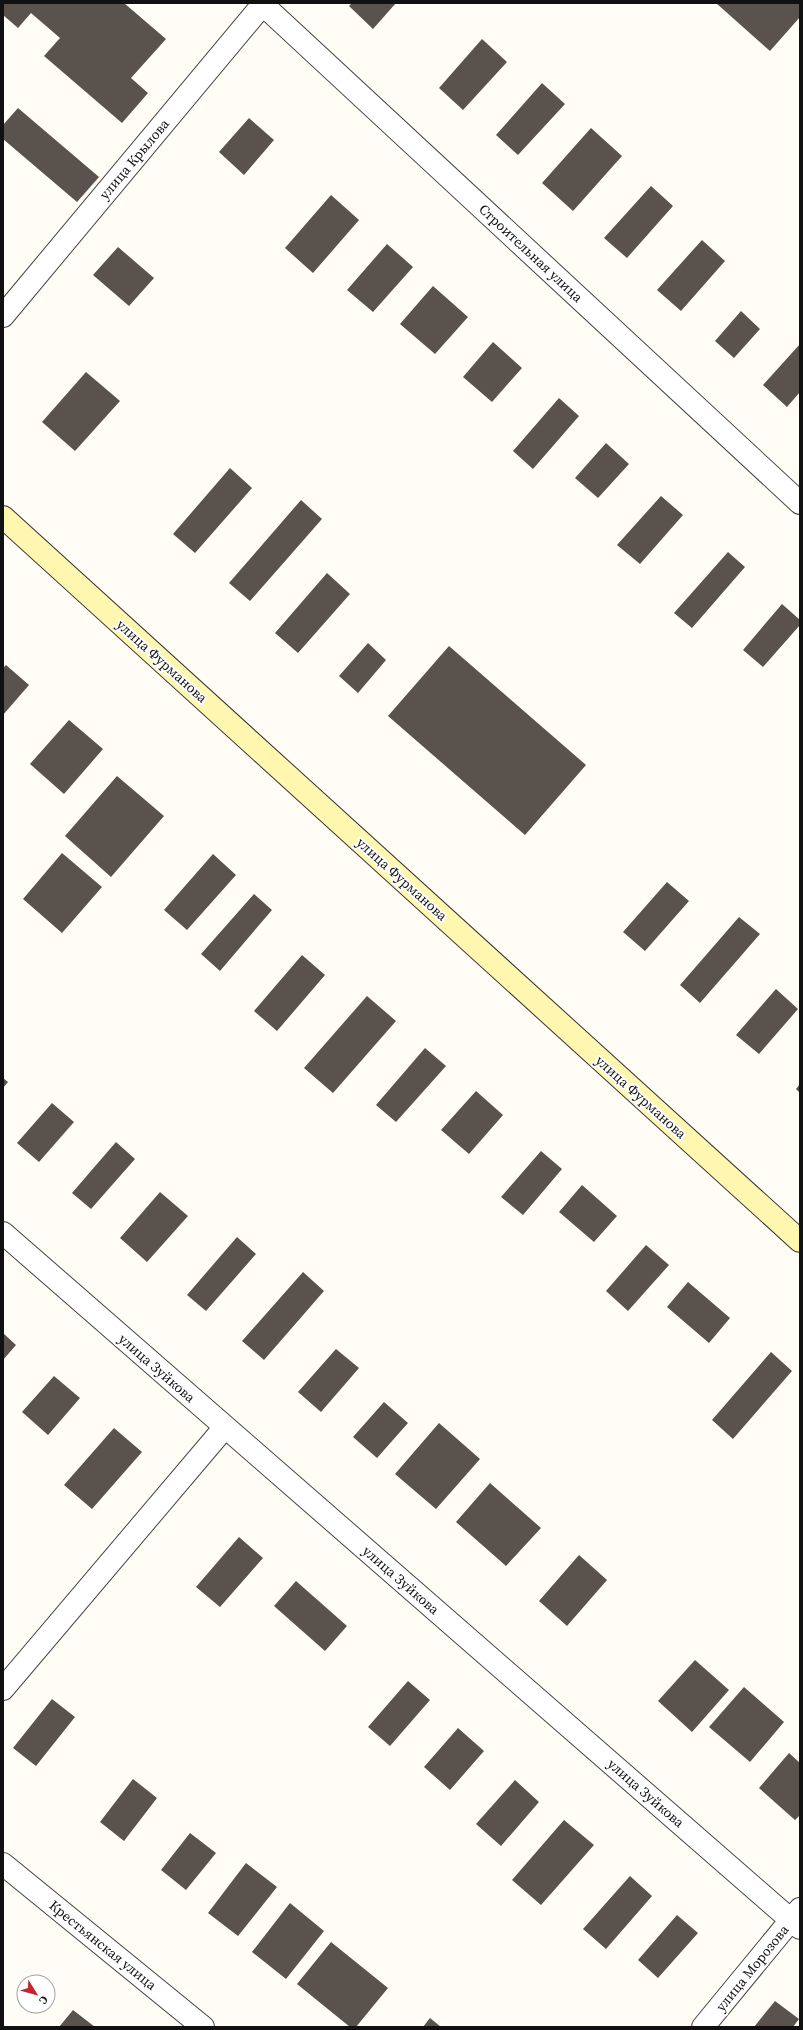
<svg xmlns="http://www.w3.org/2000/svg" width="803" height="2030" font-family="'Source Serif 4',serif">
<style>
.building{fill:#5a524d}
.lines{fill:none;stroke-linecap:round;stroke-linejoin:round}
.street-casing{stroke:#444;stroke-width:24}
.secondary-casing{stroke:#333;stroke-width:24}
.street{stroke:#fff;stroke-width:22}
.secondary{stroke:#fff6b0;stroke-width:22}
.labels{text-anchor:middle;dominant-baseline:central;stroke-width:4;stroke-linejoin:round;paint-order:stroke}
.street-label{font-size:14px;fill:#111;stroke:#fff}
</style>
<rect width="100%" height="100%" fill="#fffdf5"/>
<!-- building -->
<path class="building" d="M3 3H124L166 39 131 78 148 93 122 123 44 56 60 38 31 13 18 28 3 15Z
M352 3H396L373 29 349 6Z
M716 3H800V17L770 51Z
M482 39 507 62 463 110 439 88Z
M542 83 565 104 518 155 496 135Z
M18 108 99 177 77 202 3 139V125Z
M249 118 274 140 244 175 219 152Z
M591 128 622 156 573 211 542 183Z
M651 186 673 206 627 258 604 238Z
M331 195 359 220 313 273 285 248Z
M702 240 725 261 681 311 657 290Z
M387 244 413 267 373 312 347 290Z
M118 247 154 278 129 306 93 275Z
M433 286 468 317 435 354 400 324Z
M741 311 760 329 734 358 715 341Z
M493 342 522 368 492 402 463 377Z
M800 344V392L787 407 763 385Z
M86 372 120 401 75 451 42 422Z
M559 398 579 416 533 469 513 451Z
M606 443 629 464 598 498 575 478Z
M230 468 252 488 195 553 173 534Z
M661 496 683 515 640 564 617 545Z
M301 500 322 519 250 601 229 583Z
M728 552 745 567 692 628 674 613Z
M327 573 350 594 298 653 275 633Z
M782 604 800 620V625L763 667 743 650Z
M368 643 386 660 358 693 339 676Z
M449 646 586 765 525 835 388 716Z
M6 665 29 685 3 715V668Z
M69 720 103 749 64 794 30 764Z
M117 776 164 816 111 877 65 836Z
M62 853 102 887 62 933 23 899Z
M213 854 236 875 187 930 164 910Z
M667 882 689 901 645 951 623 932Z
M254 894 272 910 220 971 201 954Z
M739 917 760 934 700 1003 680 985Z
M302 955 325 975 277 1031 254 1011Z
M776 989 798 1009 759 1054 736 1035Z
M367 996 396 1021 333 1093 304 1068Z
M425 1048 446 1066 396 1122 376 1105Z
M3 1078 8 1082 3 1088Z
M800 1084V1093L796 1089Z
M476 1091 503 1115 469 1154 441 1130Z
M52 1103 74 1122 39 1162 17 1143Z
M116 1142 135 1159 91 1209 72 1193Z
M541 1151 562 1169 523 1215 501 1197Z
M582 1185 617 1216 594 1242 559 1212Z
M160 1192 188 1216 147 1262 120 1238Z
M237 1237 256 1254 206 1311 187 1295Z
M646 1245 669 1265 628 1311 606 1291Z
M303 1272 324 1291 264 1360 242 1341Z
M688 1282 730 1318 709 1343 667 1307Z
M3 1333 16 1345 3 1360Z
M336 1349 359 1368 321 1412 298 1392Z
M771 1352 792 1371 733 1439 712 1420Z
M54 1376 80 1398 48 1435 22 1412Z
M384 1402 408 1423 377 1458 353 1437Z
M439 1423 480 1459 436 1509 395 1474Z
M114 1428 142 1452 92 1509 64 1485Z
M490 1483 541 1528 506 1566 456 1522Z
M239 1537 263 1558 220 1607 196 1587Z
M579 1555 607 1580 567 1626 539 1601Z
M296 1581 347 1626 325 1651 274 1606Z
M695 1660 729 1690 692 1732 658 1701Z
M408 1681 430 1700 390 1746 368 1727Z
M744 1687 784 1722 750 1762 709 1727Z
M52 1699 75 1717 36 1766 13 1748Z
M458 1728 484 1751 450 1790 424 1767Z
M789 1753 800 1763V1815L795 1820 759 1788Z
M133 1779 157 1798 124 1841 100 1822Z
M515 1780 539 1802 501 1846 476 1824Z
M564 1820 594 1845 541 1905 512 1880Z
M190 1833 216 1853 186 1890 161 1870Z
M246 1863 277 1887 238 1936 208 1913Z
M630 1876 652 1896 606 1949 583 1929Z
M290 1903 324 1931 286 1979 252 1952Z
M677 1915 698 1933 658 1978 638 1960Z
M331 1942 388 1988 356 2027H350L297 1984Z
M775 2001 799 2019 793 2027H754Z
M73 2010 95 2027H59Z
M430 2018 441 2027H423Z"/>
<g class="lines">
<defs>
<path id="street" d="M261 3 800 503
M3 316 264 3
M3 1233 800 1928
M3 1689 225 1427
M3 1864 203 2027
M703 2027 800 1909"/>
<path id="secondary" d="M3 517 800 1241"/>
</defs>
<!-- street casing -->
<use href="#street" class="street-casing"/>
<!-- secondary casing -->
<use href="#secondary" class="secondary-casing"/>
<!-- street -->
<use href="#street" class="street"/>
<!-- secondary -->
<use href="#secondary" class="secondary"/>
</g>
<g class="labels">
<!-- street labels -->
<g class="street-label">
<text transform="translate(134 159) rotate(-50)">улица Крылова</text>
<text transform="translate(531 253) rotate(43)">Строительная улица</text>
<text transform="translate(162 661) rotate(42)">улица Фурманова</text>
<text transform="translate(402 879) rotate(42)">улица Фурманова</text>
<text transform="translate(641 1097) rotate(42)">улица Фурманова</text>
<text transform="translate(157 1368) rotate(41)">улица Зуйкова</text>
<text transform="translate(401 1580) rotate(41)">улица Зуйкова</text>
<text transform="translate(646 1793) rotate(41)">улица Зуйкова</text>
<text transform="translate(103 1945) rotate(39)">Крестьянская улица</text>
<text transform="translate(752 1968) rotate(-51)">улица Морозова</text>
</g>
</g>
<!-- border -->
<rect width="803" height="2030" fill="none" stroke="#111111" stroke-width="8"/>
<!-- north arrow -->
<g transform="translate(36 1994) rotate(127)"><circle r="19" fill="#ffffff" stroke="#a0a0a0"/>
<path d="M0-3L7 15L0 10L-7 15Z" fill="#c4262e"/>
<text y="-6" font-size="11" font-weight="bold" text-anchor="middle" fill="#111111">С</text>
</g>
</svg>
